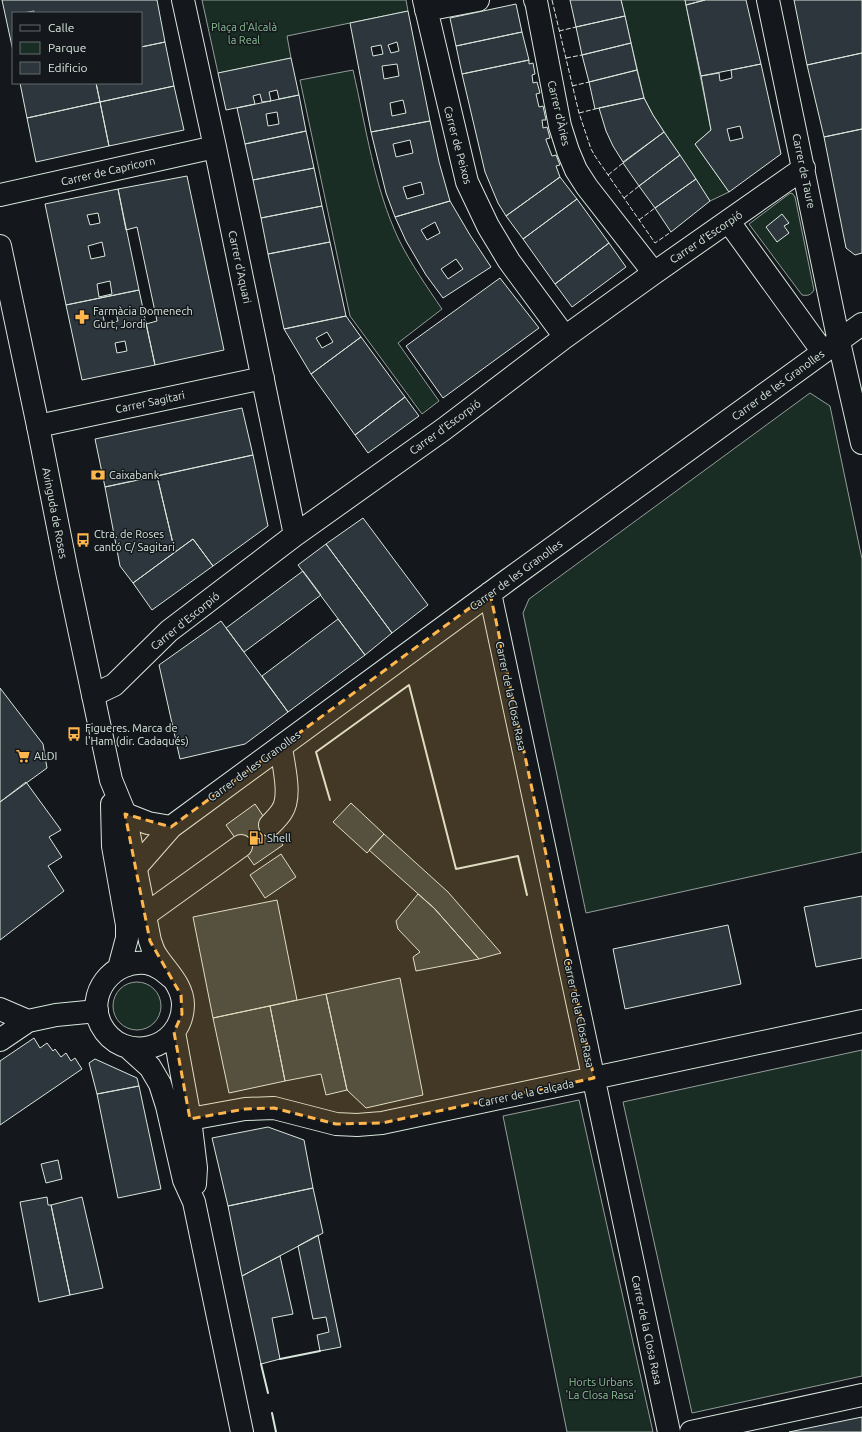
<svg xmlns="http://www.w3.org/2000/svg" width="862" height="1432" font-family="Ubuntu,sans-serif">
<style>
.green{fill:#1a2d24;stroke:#939e99}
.building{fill:#2c363c;stroke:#d8e6dc;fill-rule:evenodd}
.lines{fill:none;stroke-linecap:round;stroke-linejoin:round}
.minor-tunnel{stroke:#313739;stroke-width:22;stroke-dasharray:22 11;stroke-linecap:butt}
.minor-casing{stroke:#d8e6dc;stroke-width:24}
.major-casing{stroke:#d8e6dc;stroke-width:24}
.minor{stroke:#14181c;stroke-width:22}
.major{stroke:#14181c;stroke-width:22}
.fence{stroke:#d8e6dc;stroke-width:1;stroke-dasharray:5 2;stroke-linecap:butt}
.wall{stroke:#d8e6dc;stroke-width:2}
.marked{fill:#ffb74d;fill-opacity:0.2;stroke:#ffb74d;stroke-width:3;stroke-dasharray:8 5;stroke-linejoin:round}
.labels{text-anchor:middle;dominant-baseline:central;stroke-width:3;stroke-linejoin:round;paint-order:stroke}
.park-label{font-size:11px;fill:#8ac095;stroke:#14181c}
.street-label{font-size:11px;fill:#d8e6dc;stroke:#14181c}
.poi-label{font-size:11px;fill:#d8e6dc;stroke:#14181c;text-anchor:start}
</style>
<rect width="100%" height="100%" fill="#14181c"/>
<!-- green -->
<path class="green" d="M202 0H406L408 11 287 36 291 58 218 73Z
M621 0H685L711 130 695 144 729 192 710 201 653 115 644 98Z
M353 70C366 127 374 187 399 240 411 264 427 287 442 309L398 343 439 401 422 414 350 316 300 80Z
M792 193 795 197 814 290C811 295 808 296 802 295L749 224 789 194Z
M810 393 830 406 862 559V852L586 913 523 613 529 599Z
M113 1006a24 24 0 1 1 48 0a24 24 0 1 1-48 0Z
M862 1050V1376L692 1413 623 1102Z
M579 1100 653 1432H567L503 1116Z"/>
<!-- building -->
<path class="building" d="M2 0H157L165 42 141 47V13H34V11L23 13H13V51Z
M570 0H621L625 16 576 27Z
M685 0H705L686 5Z
M705 0H746L761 64 701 76 686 5Z
M794 0H862V53L807 65Z
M516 4 522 32 456 46 450 18Z
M408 11 430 121 371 132 350 23ZM397 42 399 51 391 53 388 45ZM381 45 383 54 373 56 371 47ZM397 64 399 76 384 79 382 66ZM403 100 406 113 392 116 390 103Z
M625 16 631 43 582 55 576 27Z
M522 32 529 60 462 74 456 46Z
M165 42 174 86 100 102 96 83H141V47Z
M631 43 637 70 589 82 582 55Z
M862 53V129L824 137 807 65Z
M291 58 299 95 279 99 277 90 269 92 271 101 262 102 260 94 253 96 255 104 226 110 218 73Z
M529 60V64L533 63 535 74 532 75 533 83 537 82 540 93 536 94 539 107 543 106 546 120H542L543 128 547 127 550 138 546 139V140L552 156 556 155 560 165 556 166 560 177 506 216 498 203 485 172 462 74Z
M761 64 781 154 729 192 695 144 711 130 701 76 719 73 720 81 732 78 731 70ZM740 126 743 138 730 141 727 129Z
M637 70 644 98 595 109 589 82Z
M20 83H96L100 102 27 118Z
M174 86 184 130 109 146 100 102Z
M299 95 306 131 245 144 237 108ZM277 112 279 124 268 126 266 114Z
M644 98 653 115 664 132 623 162 613 146 606 131 599 108Z
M100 102 109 146 36 162 27 118Z
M430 121 439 162 450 201 395 217 386 193 371 132ZM410 140 413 153 396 157 393 144ZM421 182 424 194 407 199 403 187Z
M862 129V253L855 255 846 248 824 137Z
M306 131 314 168 253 180 245 144Z
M664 132 680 155 639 186 623 163Z
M680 155 696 179 655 208 639 186Z
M314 168 322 206 261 218 253 180Z
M187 176 224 350 155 365 146 324 157 321 137 227 126 230 118 189Z
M560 177 577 199 523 239 506 216Z
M696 179 710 201 671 232 655 208Z
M118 189 139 290 66 305 45 204ZM98 213 100 223 90 225 87 215ZM102 242 105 256 91 259 88 246ZM110 281 112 294 99 297 97 284Z
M577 199 609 243 555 284 523 239Z
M450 201 470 235 491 267 443 298 426 275 406 241 395 217ZM435 222 440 233 427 240 421 230ZM456 259 463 269 448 279 441 269Z
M322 206 330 242 268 254 261 218Z
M782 214 789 223 784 226 789 233 777 242 766 227Z
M330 242 346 316 284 329 268 254Z
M609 243 626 267 572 307 555 284Z
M500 278 539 328 443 398 406 346Z
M139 290 155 365 82 380 66 305ZM115 310 118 321 105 324 102 312ZM125 341 127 351 117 353 115 343Z
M346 316 361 337 311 374 284 329ZM327 332 333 342 322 348 316 338Z
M361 337 405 397 355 435 311 374Z
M405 397 419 416 368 453 355 435Z
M242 408 253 455 105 487 95 439Z
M253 455 268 526 213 566 193 539 175 552 157 476Z
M157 476 175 552 133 583 120 566 105 487Z
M363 518 428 605 392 633 326 544Z
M193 539 213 566 152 610 133 583Z
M326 544 392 633 365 655 298 565Z
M303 571 321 595 244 652 226 628Z
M338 619 365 655 288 712 262 676Z
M221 621 288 712 245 744 180 759 159 665Z
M0 688 43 744 47 768 0 802Z
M26 782 61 830 49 837 62 857 48 866 64 891 0 940V802Z
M351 803 384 834 367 853 333 822Z
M255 804 283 845 254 865 226 825Z
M384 834 448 892 501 953 479 959 434 908 369 850Z
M281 854 296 877 265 898 250 875Z
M418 894 434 908 479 959 416 971 413 957 420 952 398 929 396 921Z
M862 896V958L816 967 804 907Z
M277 900 297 1000 213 1018 193 917Z
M728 925 741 984 625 1009 613 949Z
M400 978 423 1095 366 1108 347 1090 326 994Z
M326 994 347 1090 326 1095 321 1074 285 1081 270 1006Z
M270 1006 285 1081 229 1093 213 1018Z
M34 1038 40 1048 47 1043 53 1051 55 1049 61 1057 66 1053 71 1061 75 1058 82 1069 0 1125V1061Z
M95 1059 137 1078 139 1086 97 1094 89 1063Z
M139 1086 161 1189 118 1198 97 1094Z
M268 1127 304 1140 313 1188 228 1206 212 1138Z
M58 1160 62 1179 46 1183 41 1164Z
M313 1188 323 1233 242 1276 228 1206Z
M47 1197 48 1205H51L70 1295 39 1302 20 1202Z
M82 1197 103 1288 70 1295 51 1205Z
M318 1235 341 1347 320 1351 317 1335 329 1332 326 1317 313 1319 298 1246Z
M280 1256 293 1314 272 1318 280 1359 261 1364 242 1276Z
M862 1417V1432H789Z"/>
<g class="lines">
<!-- minor-tunnel -->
<path class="minor-tunnel" d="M241 846 270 825"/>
<defs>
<path id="minor" d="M183 0 215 147 295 535
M424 0 467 182 488 226 509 261 565 337
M535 0 536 1 560 126 568 151 576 170 587 187 654 273
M768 0 839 342 862 443
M426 10 478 0
M0 195 215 147
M729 222 823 352
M38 426 263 378
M490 593 669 1432
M93 695 114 685 169 631 295 535 444 429 565 337 654 273 804 168
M125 814 148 823 171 827
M270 825C274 821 279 816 282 811 292 796 283 764 281 747
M136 867 171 827 508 580 862 324
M145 915 241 846
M0 1009 28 1021 56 1015 97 1011
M0 1040 28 1021
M190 1119 245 1109 274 1108 336 1124 357 1125 382 1123 862 1021
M691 1432 862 1395"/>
<path id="major" d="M0 246 38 426 67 572 93 695 111 780 125 814 150 941C152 946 153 951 156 955 166 971 183 985 183 1005 182 1051 122 1065 101 1025 85 994 113 959 146 963 157 965 164 971 172 978
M112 804 113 846 127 925V938L119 968
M174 1032 190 1119 196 1168 195 1184
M129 1048 150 1067 160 1084 167 1106 184 1180 194 1202 242 1432"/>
</defs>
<!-- minor casing -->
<use href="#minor" class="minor-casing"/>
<!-- major casing -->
<use href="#major" class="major-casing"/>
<!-- minor -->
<use href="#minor" class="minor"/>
<!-- major -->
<use href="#major" class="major"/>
<!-- fence -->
<path class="fence" d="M552 0 579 113 591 149 595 156 655 243 671 232
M559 31 576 27
M566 58 582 55
M572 86 589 82
M579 113 595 109
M608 175 623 163
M624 198 639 186
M639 220 655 208"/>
<!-- wall -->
<path class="wall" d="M330 800 316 752 409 685 456 869 518 856 527 895
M280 1359 320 1351
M261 1364 268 1393
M272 1413 276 1432"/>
</g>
<!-- marked area -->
<path class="marked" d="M490 593 594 1078 382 1123 336 1124 274 1108 245 1109 190 1119 174 1032 182 1014 181 995 150 941 125 814 171 827Z"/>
<!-- icons -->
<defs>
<symbol id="pharmacy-bare" viewBox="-9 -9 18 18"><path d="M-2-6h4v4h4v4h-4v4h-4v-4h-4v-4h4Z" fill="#ffb74d" stroke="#14181c" stroke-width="2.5" paint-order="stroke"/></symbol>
<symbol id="bank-bare" viewBox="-9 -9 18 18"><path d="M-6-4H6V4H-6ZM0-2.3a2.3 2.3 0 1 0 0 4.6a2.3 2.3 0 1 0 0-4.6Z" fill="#ffb74d" stroke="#14181c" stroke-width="2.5" paint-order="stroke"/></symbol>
<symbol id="bus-bare" viewBox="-9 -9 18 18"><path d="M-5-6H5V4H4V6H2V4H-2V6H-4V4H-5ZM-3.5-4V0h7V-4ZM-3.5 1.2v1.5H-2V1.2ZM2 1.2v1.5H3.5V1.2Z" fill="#ffb74d" stroke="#14181c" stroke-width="2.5" paint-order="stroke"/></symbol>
<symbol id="supermarket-bare" viewBox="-9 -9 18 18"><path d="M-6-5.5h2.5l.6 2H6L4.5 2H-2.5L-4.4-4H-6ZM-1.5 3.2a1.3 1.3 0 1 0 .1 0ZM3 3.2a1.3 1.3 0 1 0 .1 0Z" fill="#ffb74d" stroke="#14181c" stroke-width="2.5" paint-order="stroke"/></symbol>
<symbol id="fuel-bare" viewBox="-9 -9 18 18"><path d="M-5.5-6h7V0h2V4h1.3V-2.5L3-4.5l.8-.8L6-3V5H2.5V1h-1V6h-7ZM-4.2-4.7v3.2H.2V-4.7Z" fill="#ffb74d" stroke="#14181c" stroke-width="2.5" paint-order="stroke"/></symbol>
</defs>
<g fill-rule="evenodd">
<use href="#pharmacy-bare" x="72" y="307" width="20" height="20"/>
<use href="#bank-bare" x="88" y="465" width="20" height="20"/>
<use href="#bus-bare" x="73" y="530" width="20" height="20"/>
<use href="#bus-bare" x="64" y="724" width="20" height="20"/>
<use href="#supermarket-bare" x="13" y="746" width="20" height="20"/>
<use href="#fuel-bare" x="246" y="828" width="20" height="20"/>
</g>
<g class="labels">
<!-- park labels -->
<g class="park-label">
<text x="244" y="27">Plaça d'Alcalà<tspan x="244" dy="13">la Real</tspan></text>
<text x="601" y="1382">Horts Urbans<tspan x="601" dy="13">'La Closa Rasa'</tspan></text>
</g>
<!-- street labels -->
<g class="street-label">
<text transform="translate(559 113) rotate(77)">Carrer d'Àries</text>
<text transform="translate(458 145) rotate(75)">Carrer de Peixos</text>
<text transform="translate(108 171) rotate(-13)">Carrer de Capricorn</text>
<text transform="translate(804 171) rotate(78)">Carrer de Taure</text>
<text transform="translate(706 237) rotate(-34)">Carrer d'Escorpió</text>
<text transform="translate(240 267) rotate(78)">Carrer d'Aquari</text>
<text transform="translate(778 385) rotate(-36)">Carrer de les Granolles</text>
<text transform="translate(150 402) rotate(-12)">Carrer Sagitari</text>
<text transform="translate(445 427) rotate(-36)">Carrer d'Escorpió</text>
<text transform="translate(55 513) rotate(79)">Avinguda de Roses</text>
<text transform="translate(516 575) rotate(-36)">Carrer de les Granolles</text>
<text transform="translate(185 621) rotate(-39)">Carrer d'Escorpió</text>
<text transform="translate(511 696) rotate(78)">Carrer de la Closa Rasa</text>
<text transform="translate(254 766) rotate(-36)">Carrer de les Granolles</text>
<text transform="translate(579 1013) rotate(78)">Carrer de la Closa Rasa</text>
<text transform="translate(526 1093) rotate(-12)">Carrer de la Calçada</text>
<text transform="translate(647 1330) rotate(78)">Carrer de la Closa Rasa</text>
</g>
<!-- poi labels -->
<g class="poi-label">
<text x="93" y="311">Farmàcia Domenech<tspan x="93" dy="13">Gurt, Jordi</tspan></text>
<text x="109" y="475">Caixabank</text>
<text x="94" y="534">Ctra. de Roses<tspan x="94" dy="13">cantó C/ Sagitari</tspan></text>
<text x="85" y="728">Figueres. Marca de<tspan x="85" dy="13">l'Ham (dir. Cadaqués)</tspan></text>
<text x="34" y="756">ALDI</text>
<text x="267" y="838">Shell</text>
</g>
</g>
<!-- legend -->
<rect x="12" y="12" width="130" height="72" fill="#14181c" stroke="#626a69"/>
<rect x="20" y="25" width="20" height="6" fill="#14181c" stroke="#626a69"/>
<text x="48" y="32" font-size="12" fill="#d8e6dc">Calle</text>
<rect x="20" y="42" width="20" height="12" fill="#1a2d24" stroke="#626a69"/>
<text x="48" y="52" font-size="12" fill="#d8e6dc">Parque</text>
<rect x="20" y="62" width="20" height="12" fill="#2c363c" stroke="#626a69"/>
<text x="48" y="72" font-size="12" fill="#d8e6dc">Edificio</text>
</svg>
